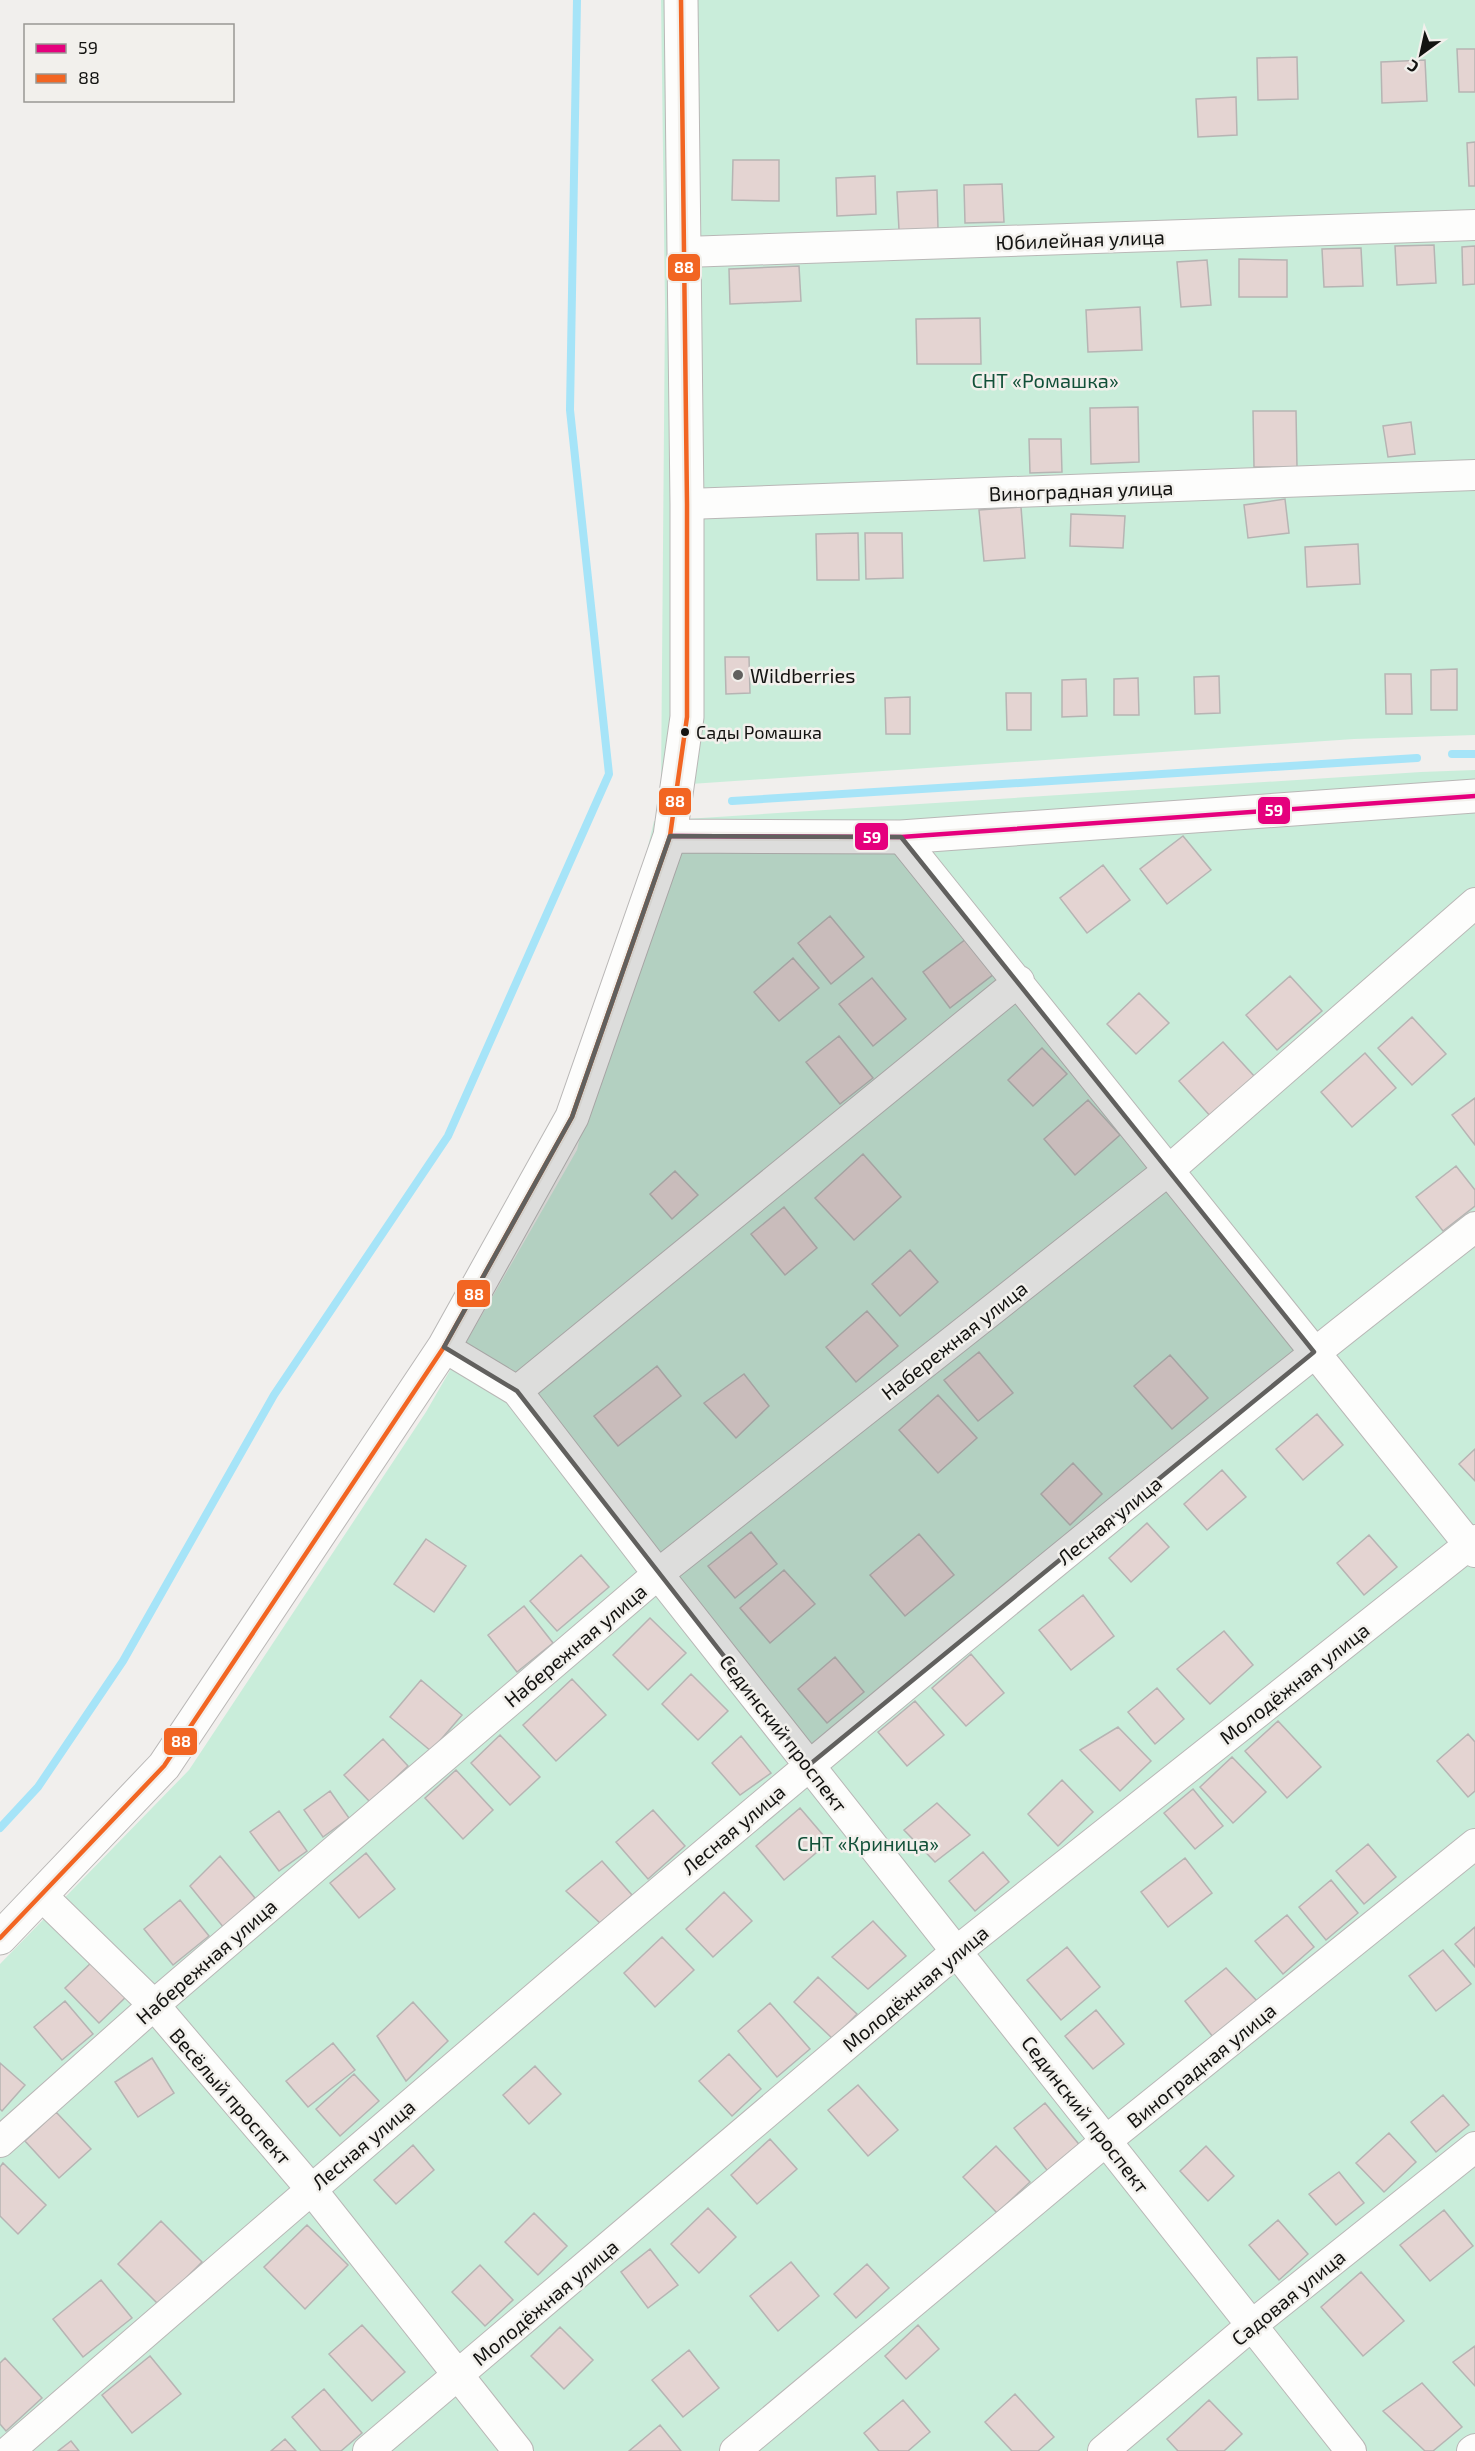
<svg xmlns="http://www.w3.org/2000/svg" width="1475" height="2451" font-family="'Exo 2',sans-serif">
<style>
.green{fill:#c9edda}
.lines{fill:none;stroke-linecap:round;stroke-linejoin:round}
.stream{stroke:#a6e4f8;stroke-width:8}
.building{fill:#e4d4d2;stroke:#b6b4b3;stroke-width:1.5}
.minor-casing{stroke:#b9b7b6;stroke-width:32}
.tertiary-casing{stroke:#b9b7b6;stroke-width:35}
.minor{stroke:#fdfdfc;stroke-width:30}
.tertiary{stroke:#fdfdfc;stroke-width:33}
.bus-1-casing{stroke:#f2f0ec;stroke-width:9}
.bus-2-casing{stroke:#f2f0ec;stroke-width:9}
.bus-1{stroke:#e5007d;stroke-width:4.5}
.bus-2{stroke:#f26522;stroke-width:4.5}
.marked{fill:#61605e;fill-opacity:0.2;stroke:#61605e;stroke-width:4.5;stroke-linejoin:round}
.poi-dot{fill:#61605e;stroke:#f2f0ec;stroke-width:2}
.bus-dot{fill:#131311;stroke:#f2f0ec;stroke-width:2}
.labels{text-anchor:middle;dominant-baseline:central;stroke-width:5;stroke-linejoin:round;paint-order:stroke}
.bus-label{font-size:18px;fill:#131311;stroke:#f2f0ec;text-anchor:start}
.street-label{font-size:20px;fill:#131311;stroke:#f2f0ec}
.park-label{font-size:20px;fill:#115038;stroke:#f2f0ec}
.poi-label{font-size:20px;fill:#131311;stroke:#f2f0ec;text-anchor:start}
.line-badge{stroke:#f2f0ec;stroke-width:2}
.badge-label{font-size:16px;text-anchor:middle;font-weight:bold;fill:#fff}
</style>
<rect width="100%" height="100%" fill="#f1efed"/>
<!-- green -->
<path class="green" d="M661 0H1475V735L1354 739 661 786 665 307Z
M1475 770V2451H0V1964L189 1770 426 1412 577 1150 654 821 1421 772Z"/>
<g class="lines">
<!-- stream -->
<path class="stream" d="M1452 754H1475
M732 801 1417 758
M0 1828 38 1787 123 1661 274 1395 448 1136 609 774 570 410 577 0"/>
</g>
<!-- building -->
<path class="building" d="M1457 49H1475V92H1459Z
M1297 57 1298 99 1258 100 1257 58Z
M1425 60 1427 101 1382 103 1381 62Z
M1236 97 1237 135 1198 137 1196 99Z
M1475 142V186H1469L1467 143Z
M733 160H779V201L732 200Z
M875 176 876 214 837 216 836 178Z
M1002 184 1004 222 965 223 964 185Z
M937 190 938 229 899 230 897 192Z
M1434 245 1436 283 1397 285 1395 246Z
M1475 246V284L1463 285 1462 247Z
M1361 248 1363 286 1324 287 1322 249Z
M1239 259 1287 260V297H1239Z
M1207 260 1211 305 1181 307 1177 262Z
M799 266 801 301 730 304 729 269Z
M1140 307 1142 350 1088 352 1086 310Z
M980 318 981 364H917L916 319Z
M1138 407 1139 462 1091 464 1090 408Z
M1253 411H1296L1297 467H1254Z
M1411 422 1415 454 1388 457 1383 426Z
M1029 439H1061L1062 472 1030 473Z
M1285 499 1289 533 1248 538 1244 505Z
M1021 507 1025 558 984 561 979 510Z
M1071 514 1125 516 1123 548 1070 546Z
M858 533 859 580H817L816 534Z
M865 533H902L903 578 866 579Z
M1358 544 1360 584 1307 587 1305 547Z
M725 657H749L750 693 726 694Z
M1457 669V710H1431V670Z
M1385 674H1411L1412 714H1386Z
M1219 676 1220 713 1195 714 1194 677Z
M1138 678 1139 715H1114V679Z
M1086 679 1087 716 1062 717V680Z
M1006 693H1031V730H1007Z
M910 697V734H886L885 698Z
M1183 836 1211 870 1167 904 1140 869Z
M1103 865 1130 900 1087 933 1060 898Z
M830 916 864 957 831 984 798 943Z
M966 939 994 974 950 1008 923 972Z
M793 958 819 988 779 1021 754 992Z
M1290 976 1322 1011 1277 1050 1246 1015Z
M872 978 906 1019 873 1046 839 1004Z
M1139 993 1169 1023 1136 1054 1107 1024Z
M1412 1017 1446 1054 1412 1085 1378 1048Z
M839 1036 873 1078 840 1104 806 1062Z
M1223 1042 1255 1077 1211 1117 1179 1081Z
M1042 1048 1067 1074 1033 1106 1008 1080Z
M1365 1053 1396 1088 1352 1127 1321 1092Z
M1475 1098V1145L1452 1115Z
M1088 1100 1120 1135 1075 1175 1044 1139Z
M863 1154 901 1197 854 1240 815 1198Z
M1456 1166 1475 1190V1206L1443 1231 1416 1197Z
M675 1171 698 1195 672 1219 650 1194Z
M784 1207 817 1248 785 1275 751 1234Z
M910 1250 938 1282 900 1316 872 1284Z
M867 1311 898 1346 856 1382 826 1347Z
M979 1352 1013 1393 978 1421 944 1380Z
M1170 1355 1208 1398 1172 1429 1134 1386Z
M657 1366 681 1396 618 1446 594 1416Z
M744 1374 769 1406 736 1438 704 1403Z
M938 1395 977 1438 938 1473 899 1430Z
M1317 1414 1343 1445 1303 1480 1276 1449Z
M1475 1449V1481L1459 1464Z
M1073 1463 1102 1494 1070 1525 1041 1494Z
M1222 1470 1246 1497 1207 1530 1184 1504Z
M1147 1523 1169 1547 1131 1582 1109 1558Z
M751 1532 777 1564 735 1598 708 1566Z
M919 1534 954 1575 905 1616 870 1575Z
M1369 1535 1397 1567 1364 1595 1337 1563Z
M426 1539 466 1566 434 1612 394 1584Z
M581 1555 609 1587 557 1631 530 1601Z
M784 1570 815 1604 770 1643 740 1608Z
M1083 1595 1114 1636 1071 1670 1039 1630Z
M524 1606 553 1643 517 1672 488 1635Z
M650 1618 686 1653 648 1690 613 1655Z
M1224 1631 1253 1665 1210 1704 1177 1669Z
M971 1654 1004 1693 966 1726 932 1688Z
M835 1657 864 1692 827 1723 798 1689Z
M691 1674 728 1711 698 1740 662 1704Z
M572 1679 606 1715 556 1761 523 1725Z
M421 1680 462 1715 431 1751 390 1717Z
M1157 1688 1184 1719 1155 1744 1128 1712Z
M915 1701 944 1735 907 1766 878 1732Z
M1278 1721 1321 1767 1287 1798 1245 1751Z
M1118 1727 1151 1761 1120 1791 1080 1750Z
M1468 1734 1475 1742V1791L1468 1797 1437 1761Z
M500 1735 540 1777 510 1805 471 1763Z
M741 1736 771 1773 740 1795 712 1763Z
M383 1739 408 1766 370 1802 344 1775Z
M1232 1757 1266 1792 1233 1823 1200 1787Z
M456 1770 493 1810 463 1839 425 1798Z
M1062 1780 1093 1812 1058 1846 1028 1814Z
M1193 1789 1223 1826 1195 1849 1164 1813Z
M330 1791 349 1818 323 1837 304 1810Z
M937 1803 970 1835 935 1862 904 1830Z
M800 1808 829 1842 784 1880 756 1846Z
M653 1810 685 1846 648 1879 616 1842Z
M279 1811 307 1851 279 1871 250 1832Z
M1368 1844 1396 1877 1364 1904 1336 1871Z
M983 1852 1009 1882 975 1911 949 1881Z
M366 1853 395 1889 359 1918 330 1883Z
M220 1856 255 1898 224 1928 190 1886Z
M1185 1858 1212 1893 1168 1927 1141 1892Z
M602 1861 632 1895 600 1923 566 1891Z
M1331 1880 1358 1913 1326 1940 1299 1907Z
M724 1892 752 1921 713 1957 686 1929Z
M180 1900 209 1936 173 1965 144 1929Z
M1287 1915 1314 1947 1283 1974 1255 1941Z
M873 1921 906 1956 868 1989 832 1957Z
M1475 1927V1967L1455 1944Z
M662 1937 694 1970 655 2007 624 1973Z
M1067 1947 1100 1987 1061 2020 1027 1980Z
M1443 1950 1471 1984 1436 2011 1409 1976Z
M95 1959 129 1994 99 2023 65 1988Z
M1226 1968 1257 2001 1213 2037 1185 2001Z
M818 1977 857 2014 833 2039 794 2002Z
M65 2001 93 2034 62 2060 34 2027Z
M413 2002 448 2041 406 2081 377 2036Z
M770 2003 810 2049 777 2077 738 2031Z
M1096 2010 1124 2044 1093 2069 1065 2036Z
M333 2043 355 2070 308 2107 286 2081Z
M729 2054 761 2089 732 2116 699 2081Z
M152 2058 174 2093 138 2117 115 2082Z
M0 2063 25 2085 2 2111 0 2109Z
M535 2066 561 2094 529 2124 503 2095Z
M354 2074 379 2101 340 2136 316 2109Z
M858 2085 898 2130 868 2156 828 2110Z
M1443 2095 1469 2125 1436 2152 1411 2122Z
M1045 2103 1082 2148 1050 2174 1014 2128Z
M56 2112 91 2149 59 2178 25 2141Z
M1389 2133 1416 2162 1384 2192 1356 2163Z
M770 2139 797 2169 757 2204 731 2175Z
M413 2145 434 2170 396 2204 374 2180Z
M996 2146 1030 2182 997 2213 963 2177Z
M1206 2146 1234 2176 1208 2201 1180 2171Z
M3 2163 46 2205 18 2234 0 2216V2167Z
M1339 2172 1364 2203 1336 2225 1309 2194Z
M708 2208 736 2237 699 2273 671 2244Z
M1444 2210 1473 2246 1430 2281 1400 2245Z
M534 2213 567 2246 538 2275 505 2242Z
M1278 2220 1308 2254 1279 2280 1249 2245Z
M161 2221 202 2262 159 2305 118 2264Z
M307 2225 348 2265 305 2309 264 2267Z
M650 2249 678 2285 648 2308 621 2272Z
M791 2262 819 2296 778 2331 750 2296Z
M867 2264 889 2288 856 2318 834 2294Z
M480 2265 513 2300 485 2326 452 2292Z
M1361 2272 1404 2321 1363 2356 1321 2307Z
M101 2280 132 2318 83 2357 53 2319Z
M362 2325 405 2372 372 2401 329 2354Z
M918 2325 939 2349 906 2379 885 2356Z
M560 2327 593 2360 564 2389 531 2356Z
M1475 2346V2386L1453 2362Z
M689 2350 719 2388 683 2417 652 2380Z
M150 2356 181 2394 132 2433 102 2395Z
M5 2358 42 2398 6 2431 0 2424V2363Z
M1422 2383 1462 2427 1433 2451H1425L1383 2411Z
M324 2389 362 2433 341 2451H321L292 2417Z
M1015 2394 1054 2437 1038 2451H1012L985 2422Z
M903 2400 930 2432 908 2451H879L864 2433Z
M1209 2400 1242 2434 1224 2451H1178L1167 2439Z
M660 2425 681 2451H629Z
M285 2439 296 2451H271Z
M71 2441 79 2451H58Z"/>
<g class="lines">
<defs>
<path id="minor" d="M685 252 1475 225
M687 504 1475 475
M901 837 1475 1552
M444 1347 517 1391 658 1574 1351 2451
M517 1391 1019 981
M41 1895 154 2005 311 2189 518 2451
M0 2142 154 2005 658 1574 1169 1170 1475 903
M9 2451C490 2034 972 1618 1475 1227
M368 2451 957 1951 1475 1540
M735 2451 1107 2140 1475 1844
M1103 2451 1252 2325 1475 2147
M1472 2451 1475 2449"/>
<path id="tertiary" d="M670 836 901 837 1475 796
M0 1938 164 1766 444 1347 572 1117 670 836 687 717V504L681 0"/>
</defs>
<!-- minor casing -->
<use href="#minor" class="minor-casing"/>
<!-- tertiary casing -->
<use href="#tertiary" class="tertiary-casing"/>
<!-- minor -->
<use href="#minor" class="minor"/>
<!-- tertiary -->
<use href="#tertiary" class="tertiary"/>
<defs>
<path id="bus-1" d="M670 836 901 837 1475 796"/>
<path id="bus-2" d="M0 1938 164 1766 444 1347 572 1117 670 836 687 717V504L681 0"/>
</defs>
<!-- bus-1 casing -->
<use href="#bus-1" class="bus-1-casing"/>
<!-- bus-2 casing -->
<use href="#bus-2" class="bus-2-casing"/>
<!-- bus-1 -->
<use href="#bus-1" class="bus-1"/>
<!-- bus-2 -->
<use href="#bus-2" class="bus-2"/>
</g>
<!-- marked area -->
<path class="marked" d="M670 836 901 837 1314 1352 809 1765 517 1391 444 1347 572 1117Z"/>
<!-- markers -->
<circle class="poi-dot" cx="738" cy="675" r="6"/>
<circle class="bus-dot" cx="685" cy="732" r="5"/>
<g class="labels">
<!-- bus labels -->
<g class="bus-label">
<text x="696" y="732">Сады Ромашка</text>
</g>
<!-- street labels -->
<g class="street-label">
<text transform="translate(1080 239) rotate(-2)">Юбилейная улица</text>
<text transform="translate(1081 490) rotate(-2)">Виноградная улица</text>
<text transform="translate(954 1340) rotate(-38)">Набережная улица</text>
<text transform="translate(1109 1520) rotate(-39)">Лесная улица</text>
<text transform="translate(575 1645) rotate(-40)">Набережная улица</text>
<text transform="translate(1294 1683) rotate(-38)">Молодёжная улица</text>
<text transform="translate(784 1733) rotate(52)">Сединский проспект</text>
<text transform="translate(733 1829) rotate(-40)">Лесная улица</text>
<text transform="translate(206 1961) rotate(-41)">Набережная улица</text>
<text transform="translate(915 1988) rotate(-40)">Молодёжная улица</text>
<text transform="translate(1201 2065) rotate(-39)">Виноградная улица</text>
<text transform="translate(231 2096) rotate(49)">Весёлый проспект</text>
<text transform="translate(1086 2114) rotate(52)">Сединский проспект</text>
<text transform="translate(363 2144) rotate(-40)">Лесная улица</text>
<text transform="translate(1288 2297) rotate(-39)">Садовая улица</text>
<text transform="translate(545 2302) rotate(-40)">Молодёжная улица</text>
</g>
<!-- park labels -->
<g class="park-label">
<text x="1045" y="380">СНТ «Ромашка»</text>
<text x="868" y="1843">СНТ «Криница»</text>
</g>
<!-- poi labels -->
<g class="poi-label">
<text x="750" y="675">Wildberries</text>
</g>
</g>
<g class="line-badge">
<rect x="667" y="253" width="34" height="29" rx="6" fill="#f26522"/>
<rect x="658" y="787" width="34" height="29" rx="6" fill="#f26522"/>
<rect x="1257" y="796" width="34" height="29" rx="6" fill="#e5007d"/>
<rect x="854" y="822" width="35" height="29" rx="6" fill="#e5007d"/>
<rect x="456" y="1279" width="35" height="29" rx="6" fill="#f26522"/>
<rect x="163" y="1727" width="35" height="29" rx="6" fill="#f26522"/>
</g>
<g class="badge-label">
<text x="684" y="273">88</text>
<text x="675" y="807">88</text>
<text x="1274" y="816">59</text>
<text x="872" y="843">59</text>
<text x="474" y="1300">88</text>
<text x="181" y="1747">88</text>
</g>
<!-- legend -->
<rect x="24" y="24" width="210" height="78" fill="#f2f0ec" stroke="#999894" stroke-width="1.5"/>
<rect x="36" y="44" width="30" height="9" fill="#e5007d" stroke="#999894" stroke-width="1.5"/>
<text x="78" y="54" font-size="18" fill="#131311">59</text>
<rect x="36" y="74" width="30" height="9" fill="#f26522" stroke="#999894" stroke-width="1.5"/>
<text x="78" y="84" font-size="18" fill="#131311">88</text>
<!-- north arrow -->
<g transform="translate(1421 54) rotate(213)" stroke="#f2f0ec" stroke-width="4.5" paint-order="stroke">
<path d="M0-4.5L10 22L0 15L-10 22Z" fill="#131311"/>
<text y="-9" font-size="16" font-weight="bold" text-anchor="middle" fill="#131311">С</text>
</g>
</svg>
